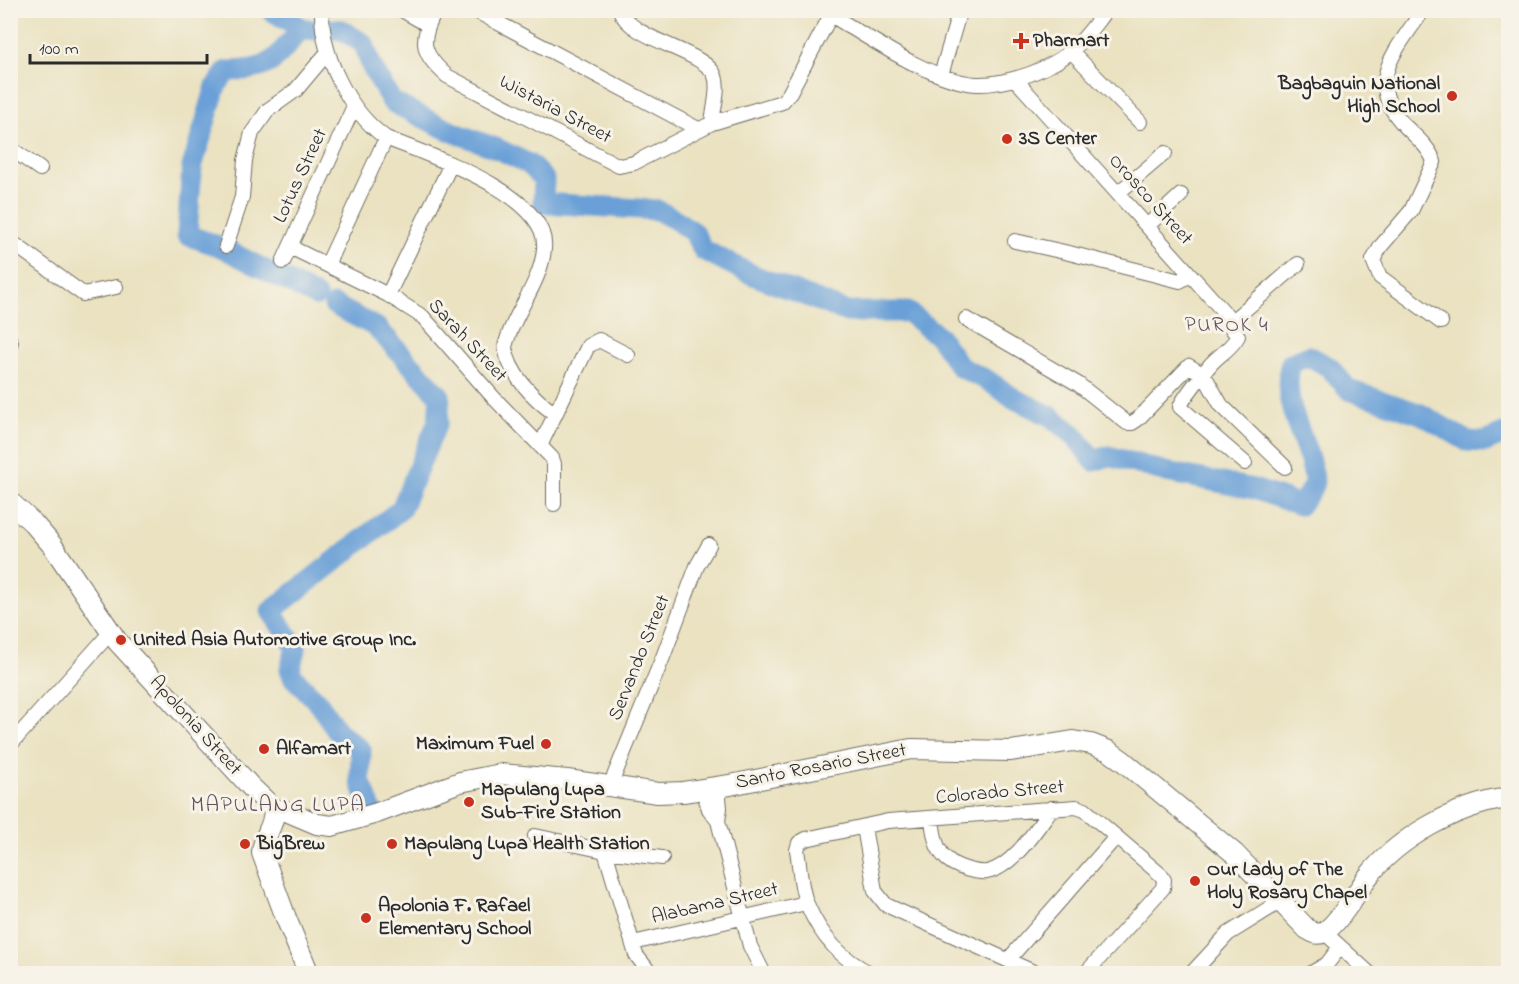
<svg xmlns="http://www.w3.org/2000/svg" width="1519" height="984" font-family="'Indie Flower',sans-serif">
<style>
.lines{fill:none;stroke-linecap:round;stroke-linejoin:round}
.river{stroke:#6aa0d7;stroke-width:21}
.street-casing{stroke:#6e6b60;stroke-width:16}
.secondary-casing{stroke:#6e6b60;stroke-width:22}
.street{stroke:#fff;stroke-width:14}
.secondary{stroke:#fff;stroke-width:20}
.poi-dot{fill:#c8321e;stroke:#f7f3e8;stroke-width:2}
.labels{text-anchor:middle;dominant-baseline:central;stroke-width:6;stroke-linejoin:round;paint-order:stroke}
.poi-label{font-size:20px;font-weight:bold;fill:#2b2b2b;stroke:#f7f3e8;text-anchor:start}
.street-label{font-size:20px;fill:#2b2b2b;stroke:#f7f3e8}
.neighbourhood-label{font-size:21px;letter-spacing:1.5px;fill:#62515d;stroke:#f7f3e8}
.quarter-label{font-size:22px;letter-spacing:1.5px;fill:#62515d;stroke:#f7f3e8}
</style>
<rect width="100%" height="100%" fill="#f7f3e8"/>
<filter id="ink" filterUnits="userSpaceOnUse"><feTurbulence type="fractalNoise" baseFrequency=".0167" numOctaves="2"/><feDisplacementMap in="SourceGraphic" scale="12" xChannelSelector="R" yChannelSelector="G"/><feConvolveMatrix kernelMatrix="1 2 1 2 8 2 1 2 1" color-interpolation-filters="sRGB"/></filter>
<filter id="wash" filterUnits="userSpaceOnUse"><feTurbulence type="fractalNoise" baseFrequency=".008" numOctaves="4" result="noise"/><feDisplacementMap in="SourceGraphic" scale="24" xChannelSelector="R" yChannelSelector="G"/><feGaussianBlur stdDeviation="1.35" result="paint"/><feColorMatrix in="noise" values="0 0 0 0 0 0 0 0 0 0 0 0 0 0 0 0 0 1.4 0 .05"/><feComposite in="paint" operator="in"/></filter>
<g filter="url(#wash)">
<rect width="100%" height="100%" fill="#eae2c1"/>
<g class="lines">
<!-- river -->
<path class="river" d="M270 10 302 28 314 30
M302 28C272 61 275 70 227 71L216 86 192 167 187 235 221 247 316 296
M329 29 342 30 364 44 371 65 392 102 450 131 496 148 529 164 544 179 543 203 657 210 676 220 694 233 703 250 753 275 847 312H908L939 337 960 367 987 380 1015 399 1050 416 1074 435 1094 461 1109 456 1166 472 1254 489 1300 505C1305 498 1313 490 1314 481 1314 471 1309 458 1306 449 1296 420 1282 393 1291 363L1309 356 1329 367 1349 390 1421 414 1467 441 1485 442 1508 432
M334 305 376 327 440 396 438 421 401 509 271 611 296 648 290 669 293 677 318 702 337 731 361 750 360 780 371 809"/>
</g>
</g>
<g filter="url(#ink)">
<g class="lines">
<defs>
<path id="street" d="M322 10C321 56 349 112 386 138 427 155 550 194 544 249 541 284 513 313 505 347 509 374 533 398 555 414
M402 10 428 25
M436 10C419 41 421 53 447 76L619 166 634 163 712 123 782 102 789 94 831 15V10
M474 10 698 129
M620 10C629 40 706 51 715 76 720 89 713 109 712 123
M1423 10C1396 51 1362 83 1406 127 1417 138 1430 148 1434 162L1411 211 1381 246 1373 260 1380 277 1441 322
M831 15C870 38 931 81 976 84 994 85 1012 80 1030 74 1044 68 1058 62 1070 52 1084 41 1095 24 1106 10
M1071 51 1140 122
M941 75 960 10
M1015 79 1232 321
M10 148 40 169
M1118 193 1165 153
M1147 226 1181 195
M10 241 83 294 116 287
M1015 241 1069 253 1180 281 1190 275
M226 246 242 197 245 160 252 133 268 110 296 90 327 53
M290 247 388 295 423 317 493 397 552 458 554 464V504
M283 262 354 106
M327 265 386 138
M388 295 451 164
M966 319 1078 384 1127 423H1132L1138 419 1189 366 1204 375 1221 405 1285 467
M1232 321V329L1238 336C1232 348 1220 354 1211 364 1205 371 1181 401 1180 407L1245 463
M1232 321 1298 264
M10 345 11 342
M540 446 588 346 599 340 628 355
M10 745 111 632
M610 786 663 657 697 566 709 545
M718 787 720 808 718 821 750 946 764 974
M703 790 709 809 718 821
M932 818C934 840 937 858 960 867 968 870 978 873 987 872 1013 867 1037 828 1052 808
M864 827 875 891 886 905 1038 974
M535 836 605 851 662 858
M605 851 636 955 651 974
M1324 932 1370 974
M633 943 806 903
M1008 960 1116 837
M872 974C842 960 820 935 807 904 800 888 800 867 797 850L799 843 806 839 888 821 1076 807 1085 810 1161 875 1164 880 1163 888 1085 974
M1191 974 1228 934 1281 901
M1310 974 1327 964 1340 947"/>
<path id="secondary" d="M10 502 33 523 52 545 117 641 251 787 273 808C277 823 262 837 262 853L286 918 309 974
M275 812 282 810 291 813 317 824 332 826 377 813 460 782 501 774 567 780 658 793 683 792 730 785 911 749 1011 751 1073 741 1091 744 1109 751 1123 761 1235 854 1307 929C1312 932 1318 936 1324 932 1337 925 1357 892 1367 878 1398 837 1458 805 1508 798"/>
</defs>
<!-- street casing -->
<use href="#street" class="street-casing"/>
<!-- secondary casing -->
<use href="#secondary" class="secondary-casing"/>
<!-- street -->
<use href="#street" class="street"/>
<!-- secondary -->
<use href="#secondary" class="secondary"/>
</g>
</g>
<!-- markers -->
<g class="poi-dot">
<path d="M1018 32h6v6h6v6h-6v6h-6v-6h-6v-6h6z"/>
<circle cx="1452" cy="96" r="6"/>
<circle cx="1007" cy="139" r="6"/>
<circle cx="121" cy="640" r="6"/>
<circle cx="546" cy="744" r="6"/>
<circle cx="264" cy="749" r="6"/>
<circle cx="469" cy="802" r="6"/>
<circle cx="245" cy="844" r="6"/>
<circle cx="392" cy="844" r="6"/>
<circle cx="1195" cy="881" r="6"/>
<circle cx="366" cy="918" r="6"/>
</g>
<g class="labels">
<!-- poi labels -->
<g class="poi-label">
<text x="1033" y="41">Pharmart</text>
<text x="1440" y="84" text-anchor="end">Bagbaguin National<tspan x="1440" dy="23">High School</tspan></text>
<text x="1019" y="139">3S Center</text>
<text x="133" y="640">United Asia Automotive Group Inc.</text>
<text x="534" y="744" text-anchor="end">Maximum Fuel</text>
<text x="276" y="749">Alfamart</text>
<text x="481" y="790">Mapulang Lupa<tspan x="481" dy="23">Sub-Fire Station</tspan></text>
<text x="257" y="844">BigBrew</text>
<text x="404" y="844">Mapulang Lupa Health Station</text>
<text x="1207" y="870">Our Lady of The<tspan x="1207" dy="23">Holy Rosary Chapel</tspan></text>
<text x="378" y="906">Apolonia F. Rafael<tspan x="378" dy="23">Elementary School</tspan></text>
</g>
<!-- street labels -->
<g class="street-label">
<text transform="translate(555 110) rotate(28)">Wistaria Street</text>
<text transform="translate(301 176) rotate(-65)">Lotus Street</text>
<text transform="translate(1150 200) rotate(48)">Orosco Street</text>
<text transform="translate(467 341) rotate(47)">Sarah Street</text>
<text transform="translate(640 658) rotate(-68)">Servando Street</text>
<text transform="translate(195 726) rotate(48)">Apolonia Street</text>
<text transform="translate(821 767) rotate(-11)">Santo Rosario Street</text>
<text transform="translate(1000 793) rotate(-5)">Colorado Street</text>
<text transform="translate(715 904) rotate(-13)">Alabama Street</text>
</g>
<!-- neighbourhood labels -->
<g class="neighbourhood-label">
<text x="1227" y="326">PUROK 4</text>
</g>
<!-- quarter labels -->
<g class="quarter-label">
<text x="278" y="806">MAPULANG LUPA</text>
</g>
</g>
<!-- margin -->
<rect width="1519" height="984" fill="none" stroke="#f7f3e8" stroke-width="36"/>
<!-- scale -->
<path d="M30 54v9h177v-9" fill="none" stroke="#2b2b2b" stroke-width="3"/>
<text x="39" y="54" font-size="18" fill="#2b2b2b" stroke="#f7f3e8" stroke-width="4.5" paint-order="stroke">100 m</text>
</svg>
